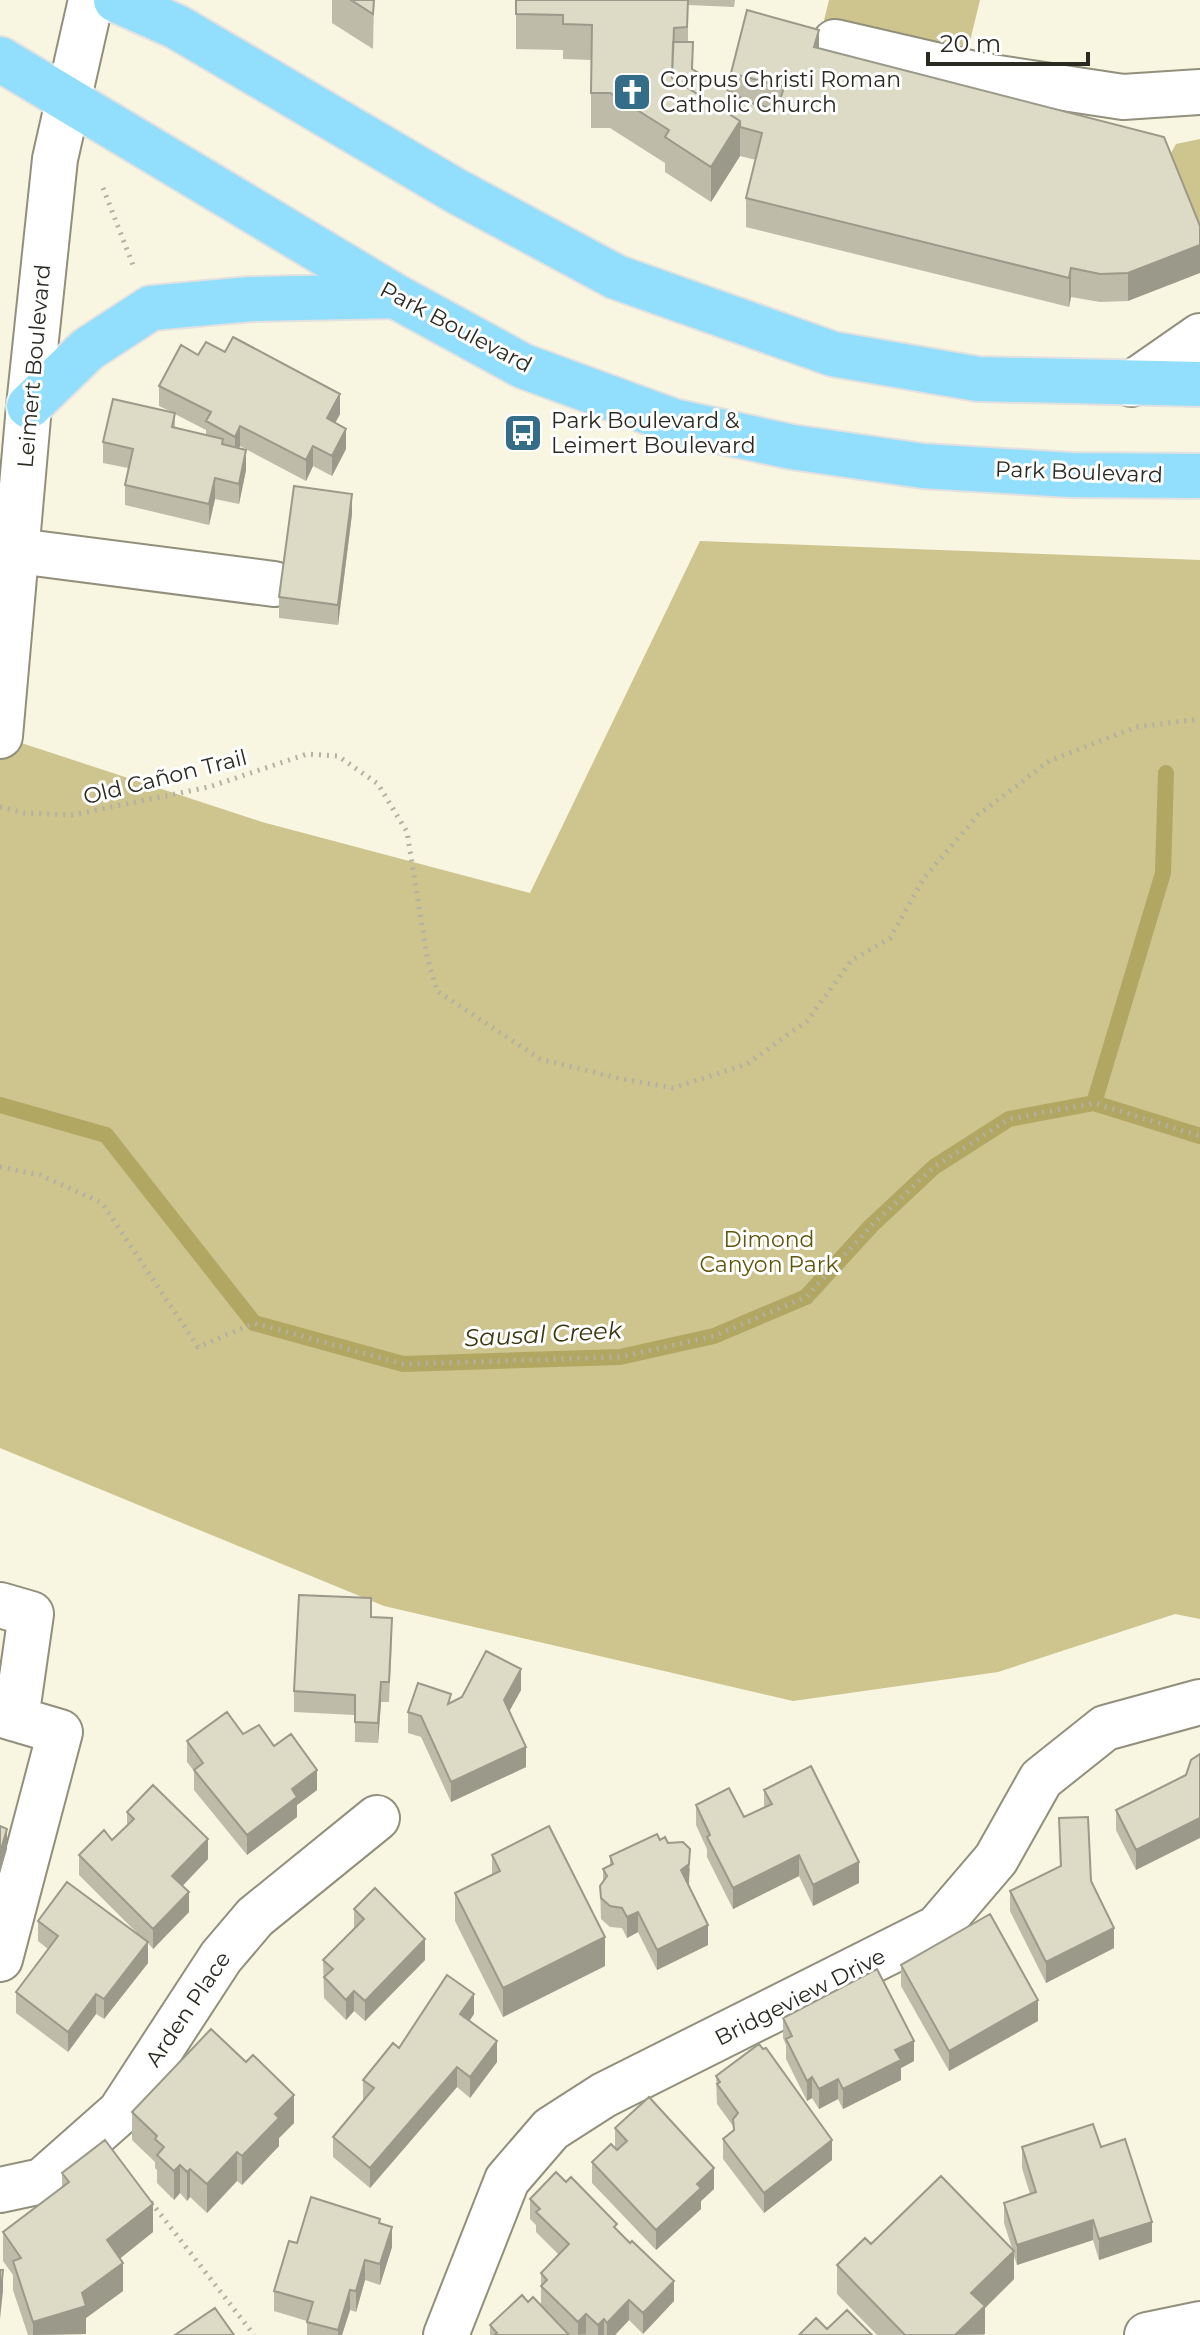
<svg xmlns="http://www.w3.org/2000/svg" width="1200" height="2335" font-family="Montserrat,sans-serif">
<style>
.green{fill:#cdc48e}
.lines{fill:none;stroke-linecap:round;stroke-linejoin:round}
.stream{stroke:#b1a762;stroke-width:16}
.minor-casing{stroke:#928f7c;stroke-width:48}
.major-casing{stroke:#e1e1e0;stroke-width:48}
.path{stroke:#b3b1a0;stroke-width:5;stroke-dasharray:2 6;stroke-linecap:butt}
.minor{stroke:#fff;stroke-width:44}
.major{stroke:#91defd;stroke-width:44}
.wall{fill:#bebba9;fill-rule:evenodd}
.shaded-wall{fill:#9b998a}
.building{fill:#dddac5;stroke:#9b998a;stroke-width:2}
.labels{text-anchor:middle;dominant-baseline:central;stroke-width:6;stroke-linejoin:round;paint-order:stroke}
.poi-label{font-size:22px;fill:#2b2a22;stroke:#fff;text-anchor:start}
.street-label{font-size:22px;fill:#2b2a22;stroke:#fff}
.park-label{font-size:22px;fill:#60550c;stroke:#fff}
.water-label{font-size:24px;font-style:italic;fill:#3c360d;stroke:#fff}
</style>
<rect width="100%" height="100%" fill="#f8f5e0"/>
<!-- green -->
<path class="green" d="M829 0H980L962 74 820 37Z
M1200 139V254L1164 166 1176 144Z
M700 541 1200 560V1619L1175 1614 998 1672 793 1701 384 1606 0 1448V736L262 822 530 893Z"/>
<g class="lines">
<!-- stream -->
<path class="stream" d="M1094 1103 1163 873 1166 773
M0 1105 106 1135 254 1323 403 1364 620 1357 714 1336 806 1297 871 1226 934 1167 1009 1119 1094 1103 1200 1136"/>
<defs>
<path id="minor" d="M835 42 978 75 1123 97 1200 92
M1131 384 1200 336
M18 551 274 584
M0 736 29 406 55 159 91 0
M0 1605 31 1614 16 1719 0 1714
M0 1959 60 1732 16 1719
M0 2190 42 2181 120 2112 221 1957 255 1917 377 1818
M446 2335 507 2180 551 2129 604 2095 937 1928 996 1859 1041 1779 1105 1728 1200 1702
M1147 2335 1200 2324"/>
<path id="major" d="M116 0 177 27 456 191 616 277 833 354 978 379 1200 384
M0 59 395 296 523 366 673 421 792 447 923 466 1071 475 1200 476
M29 406 88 349 151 308 251 299 395 296"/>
</defs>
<!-- minor casing -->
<use href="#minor" class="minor-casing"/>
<!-- major casing -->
<use href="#major" class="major-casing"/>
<!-- path -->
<path class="path" d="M103 188 133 265
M0 807 24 813 72 815 209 787 307 754 338 756 378 784 407 832 427 956 437 991 540 1059 618 1078 673 1088 747 1064 807 1021 851 961 890 938 924 878 978 815 1049 761 1136 727 1200 719
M0 1167 40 1175 102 1203 198 1347 254 1323 403 1364 620 1357 714 1336 806 1297 871 1226 934 1167 1009 1119 1094 1103 1200 1136
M151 2202 254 2335"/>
<!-- minor -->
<use href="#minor" class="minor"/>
<!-- major -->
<use href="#major" class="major"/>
</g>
<!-- wall -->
<path class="wall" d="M332 0H374L373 49 332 23Z
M516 0H735L734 7 688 5V42L693 69 731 92V73L819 48 1164 137 1128 301 1100 302 1071 297 1069 307 746 227V198L756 160 740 156 711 202 665 172V163L610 128H591V60L563 59V50L516 49Z
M198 355 340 414 335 423 346 449 332 476 313 466 306 481 240 446 239 448 246 470 239 504 215 499 209 525 125 505V485L128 468 103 463V442L172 412 159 406V386ZM175 414 206 430V435L175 428Z
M352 514 338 625 279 618V597Z
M371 1617 392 1639 389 1702H381L378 1743 355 1742V1715L294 1712V1691Z
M521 1690 509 1711 526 1767 451 1802 421 1737 408 1733V1712L451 1703Z
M243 1734 274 1746 317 1790 297 1805V1817L247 1855 194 1790V1771L187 1762V1741Z
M1200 1754 1136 1870 1116 1830V1810L1186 1775Z
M764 1790 859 1883 813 1906 799 1876 733 1909 707 1857V1849L696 1825V1805L744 1817 764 1807Z
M127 1812 208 1859 182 1886 189 1912 153 1949 148 1943V1963L104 2019 96 2014 68 2052 16 2013V1992L48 1949 38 1941V1921L144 1940 79 1875V1855L112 1840 127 1826Z
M1059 1818 1091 1881 1114 1948 1046 1983 1010 1911V1891L1060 1866Z
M660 1840 668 1843 690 1869 688 1885 708 1945 657 1970 638 1932 627 1938 622 1928 610 1927 601 1919 600 1886 603 1881V1869L610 1866V1856Z
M492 1855 605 1966 503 2017 455 1921V1893L492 1874Z
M354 1909 425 1960 365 2021 354 2011 346 2020 324 1998 323 1960 354 1929Z
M901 1965 1038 2021 949 2071 901 1986Z
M474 2014 469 2021 497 2062 470 2098 457 2087 370 2188 333 2157V2137L363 2100V2080L399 2048Z
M783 2018 914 2061 901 2068V2080L843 2109 838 2099 819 2109 812 2098 807 2101 786 2059V2045L783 2038Z
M716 2076 832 2160 764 2213 723 2159V2139L733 2131V2126L717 2104Z
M132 2112 294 2123 279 2138V2146L242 2185 237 2181 207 2213 190 2197 187 2201 180 2193 174 2200 157 2183V2170L155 2168V2162L132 2140Z
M615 2128 714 2189 701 2201V2209L656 2250 592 2183V2162L615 2148Z
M1022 2147H1101L1152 2242 1099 2260 1093 2240 1017 2265 1014 2256V2279L985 2308 984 2335H877L837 2294V2265L871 2244 1012 2248 1004 2223V2203L1030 2194 1022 2168Z
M62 2173 153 2232 120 2258 123 2291 86 2318V2334L28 2335 13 2290V2275L3 2261V2232L62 2187Z
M530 2199 617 2231 674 2301 643 2334 629 2320 615 2335H570L544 2310 569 2335H490V2325L528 2302 541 2306V2273L559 2255 536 2232V2225L530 2219Z
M380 2223 392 2247 380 2285 365 2280 356 2312 350 2310 342 2335H307V2321L274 2311V2291L297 2243Z"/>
<!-- shaded-wall -->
<path class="shaded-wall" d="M819 30V58L814 47Z
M740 121V156L711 202V167Z
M1200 245V273L1128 301V273Z
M1071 268V297L1069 307V278Z
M340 394V414L327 438V418Z
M240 426V446L235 457V437Z
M346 429V449L332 476V456Z
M313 446V466L306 481V460Z
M246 450V470L239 504V484Z
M215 478V499L209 525V504Z
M352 494V514L338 625V605Z
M521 1669V1690L504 1721V1700Z
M381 1682V1702L378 1743V1723Z
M526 1747V1767L451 1802V1782Z
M317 1770V1790L297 1805V1817L247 1855V1835L292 1789Z
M1200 1818V1838L1136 1870V1850Z
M7 1829V1849L0 1873V1853Z
M208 1839V1859L172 1897V1876Z
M690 1849 689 1884 681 1890V1870Z
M799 1855V1876L733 1909V1888Z
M859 1862V1883L813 1906V1885Z
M189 1892V1912L153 1949V1929Z
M638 1912V1932L627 1938V1917Z
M708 1925V1945L657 1970V1950Z
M1114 1928V1948L1046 1983V1962Z
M605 1937V1966L503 2017V1988Z
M425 1939V1960L365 2021V2001Z
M148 1942V1963L104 2019V1999Z
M354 1991V2011L346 2020V2000Z
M96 1994V2014L68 2052V2032Z
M474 1994V2014L460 2035V2014Z
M1038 2000V2021L949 2071V2051Z
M497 2041V2062L470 2098V2077Z
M914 2041V2061L901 2068V2080L843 2109V2089L895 2050Z
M457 2067V2087L370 2188V2168Z
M812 2077V2098L807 2101V2081Z
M838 2079V2099L819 2109V2089Z
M294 2095V2123L279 2138V2146L242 2185V2156L275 2114Z
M832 2140V2160L764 2213V2193Z
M237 2152V2181L207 2213V2184Z
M180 2165V2193L174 2200V2171Z
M714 2168V2189L701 2201V2209L656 2250V2230L697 2184Z
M190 2169V2197L187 2201V2172Z
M153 2204V2232L107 2269V2240Z
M1093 2220V2240L1017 2265V2245Z
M1152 2222V2242L1099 2260V2239Z
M392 2227V2247L380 2285V2264Z
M1014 2251V2279L985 2308V2334L955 2335 971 2293Z
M365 2260V2280L356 2312V2291Z
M123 2263V2291L86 2318V2334L33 2335V2322L82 2293Z
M3 2270V2291L0 2319V2299Z
M674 2281V2301L643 2334V2313Z
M350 2290V2310L342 2335H338V2330Z
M629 2300V2320L615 2335H607V2323Z
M586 2314V2334L578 2335V2322Z
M604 2319V2335H598V2325Z"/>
<!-- building -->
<path class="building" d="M351 0H374L373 14Z
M516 0H688L687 27 674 28 672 78 740 121 711 167 665 137 669 130 610 93H591L592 25 563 24V15L516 14Z
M747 10 819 30 814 47 1164 137 1200 226V245L1128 273 1100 274 1071 268 1069 278 746 198 762 133 740 127V121L672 78 673 42H693L692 69 748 102 777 110 784 87 731 73Z
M233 337 340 394 327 418 346 429 332 456 313 446 306 460 240 426 235 437 206 421 211 412 159 386 181 345 198 355 206 342 225 352Z
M113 399 175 413 172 427 223 439 222 444 246 450 239 484 215 478 209 504 125 485 133 449 103 442Z
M294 486 352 494 338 605 279 597Z
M299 1595 371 1598V1617L392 1618 389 1682H381L378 1723 355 1722V1695L294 1691Z
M486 1651 521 1669 504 1700 526 1747 451 1782 421 1716 408 1712 418 1683 451 1694 448 1704 462 1697Z
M227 1712 243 1734 259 1725 274 1746 291 1734 317 1770 292 1789 297 1797 247 1835 194 1770 203 1763 187 1741Z
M1200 1754V1818L1136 1850 1116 1810 1186 1775 1191 1760Z
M811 1766 859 1862 813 1885 799 1855 733 1888 707 1837 710 1835 696 1805 729 1788 744 1817 772 1804 764 1790Z
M153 1785 208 1839 172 1876 189 1892 153 1929 79 1855 104 1830 112 1840 134 1819 127 1812Z
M1088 1817 1091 1881 1114 1928 1046 1962 1010 1891 1061 1866 1059 1818Z
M0 1826 7 1829 0 1853Z
M549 1826 605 1937 503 1988 455 1893 500 1871 492 1855Z
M657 1834 660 1840 665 1837 668 1843 683 1842 690 1849 689 1864 681 1870 708 1925 657 1950 638 1912 627 1917 622 1908 610 1906 601 1898 600 1886 607 1876 603 1869 613 1864 610 1856Z
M67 1882 148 1942 104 1999 96 1994 68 2032 16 1992 58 1936 38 1921Z
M375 1888 425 1939 365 2001 354 1991 346 2000 324 1977 333 1969 323 1960 364 1919 354 1909Z
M990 1914 1038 2000 949 2051 901 1965Z
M877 1969 914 2041 895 2050 901 2060 843 2089 838 2079 819 2089 812 2077 807 2081 786 2039 792 2036 783 2018Z
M447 1975 474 1994 460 2014 497 2041 470 2077 457 2067 370 2168 333 2137 374 2088 363 2080 393 2043 399 2048Z
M211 2029 246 2062 253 2055 294 2095 275 2114 279 2118 242 2156 237 2152 207 2184 190 2169 187 2172 180 2165 174 2171 157 2155 164 2147 155 2139 157 2136 132 2112Z
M759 2044 763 2049 766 2048 832 2140 764 2193 723 2139 734 2130 733 2119 738 2113 717 2084 720 2082 716 2076Z
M649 2097 714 2168 697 2184 701 2188 656 2230 592 2162 611 2144 617 2150 627 2141 615 2128Z
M1093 2124 1101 2147 1125 2139 1152 2222 1099 2239 1093 2220 1017 2245 1004 2203 1036 2192 1022 2147Z
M105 2140 153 2204 107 2240 123 2263 82 2293 86 2306 33 2322 13 2261 21 2258 3 2232 69 2182 62 2173Z
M556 2172 566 2182 571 2177 617 2224 614 2227 630 2243 632 2241 674 2281 643 2313 629 2300 607 2323 604 2319 598 2325 586 2314 578 2322 541 2286 547 2280 541 2273 569 2244 536 2212 540 2209 530 2199Z
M941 2176 1014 2251 971 2293 985 2306 955 2335H905L837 2265 865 2238 871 2244Z
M311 2197 380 2219 379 2223 392 2227 380 2264 365 2260 356 2291 350 2290 338 2330 307 2322 313 2302 274 2291 289 2241 297 2243Z
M0 2270H3L0 2299Z
M522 2295 528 2302 533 2297 569 2335H494L497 2333 490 2325Z
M215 2308 234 2335H175Z
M847 2310 872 2335H799L816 2318 827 2329Z"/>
<!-- icons -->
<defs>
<symbol id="church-square" viewBox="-11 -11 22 22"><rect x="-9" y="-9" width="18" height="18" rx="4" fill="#346d87" stroke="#fff"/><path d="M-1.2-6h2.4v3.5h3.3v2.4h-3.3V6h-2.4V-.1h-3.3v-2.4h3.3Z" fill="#fff"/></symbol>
<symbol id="bus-square" viewBox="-11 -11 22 22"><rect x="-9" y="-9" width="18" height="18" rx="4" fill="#346d87" stroke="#fff"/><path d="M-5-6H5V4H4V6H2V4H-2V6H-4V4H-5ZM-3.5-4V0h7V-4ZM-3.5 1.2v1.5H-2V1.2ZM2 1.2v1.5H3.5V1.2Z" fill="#fff"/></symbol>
</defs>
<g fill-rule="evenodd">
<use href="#church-square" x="610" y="70" width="44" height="44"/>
<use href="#bus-square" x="501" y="411" width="44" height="44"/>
</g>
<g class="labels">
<!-- poi labels -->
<g class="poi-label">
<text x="660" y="79">Corpus Christi Roman<tspan x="660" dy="25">Catholic Church</tspan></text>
<text x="551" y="420">Park Boulevard &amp;<tspan x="551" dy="25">Leimert Boulevard</tspan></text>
</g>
<!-- street labels -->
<g class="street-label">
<text transform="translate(456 327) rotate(28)">Park Boulevard</text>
<text transform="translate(34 366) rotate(-85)">Leimert Boulevard</text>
<text transform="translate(1079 472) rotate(2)">Park Boulevard</text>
<text transform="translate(165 777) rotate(-14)">Old Cañon Trail</text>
<text transform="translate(800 1997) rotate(-27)">Bridgeview Drive</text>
<text transform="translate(188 2009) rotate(-56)">Arden Place</text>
</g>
<!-- park labels -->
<g class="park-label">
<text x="769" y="1239">Dimond<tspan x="769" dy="25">Canyon Park</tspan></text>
</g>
<!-- water labels -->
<g class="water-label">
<text transform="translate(543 1334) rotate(-3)">Sausal Creek</text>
</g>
</g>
<!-- scale -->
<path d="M928 52v12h160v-12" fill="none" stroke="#2b2a22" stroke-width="4"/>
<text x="940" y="52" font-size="24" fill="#2b2a22" stroke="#ffffff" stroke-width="6" paint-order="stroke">20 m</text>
</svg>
